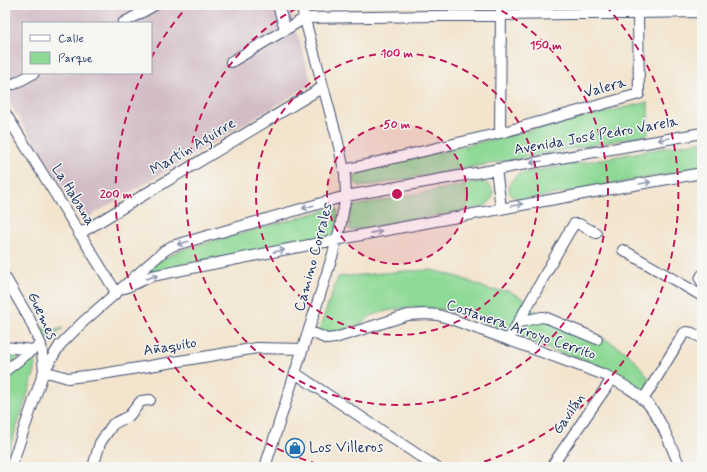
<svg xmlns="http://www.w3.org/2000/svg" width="707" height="472" font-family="Mynerve,sans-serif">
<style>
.industrial{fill:#d2bdc6;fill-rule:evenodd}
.green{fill:#8ed995;stroke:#54847a}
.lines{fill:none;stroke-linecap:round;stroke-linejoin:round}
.minor-casing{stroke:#3b4a6f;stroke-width:12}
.minor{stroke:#fff;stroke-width:10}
.oneway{stroke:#8d97ae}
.ring{fill:none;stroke:#c2185b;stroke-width:2;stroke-dasharray:7 5}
.labels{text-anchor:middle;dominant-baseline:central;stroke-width:3;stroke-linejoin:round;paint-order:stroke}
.street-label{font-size:15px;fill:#1b2f5e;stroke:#f6f6f2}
.poi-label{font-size:15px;fill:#1b2f5e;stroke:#f6f6f2;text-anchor:start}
.centre{fill:#c2185b;stroke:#f6f6f2;stroke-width:2}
.ring-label{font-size:12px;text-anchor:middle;font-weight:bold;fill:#c2185b;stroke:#f6f6f2;stroke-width:3;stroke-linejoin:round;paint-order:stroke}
</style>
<rect width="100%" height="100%" fill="#f6f6f2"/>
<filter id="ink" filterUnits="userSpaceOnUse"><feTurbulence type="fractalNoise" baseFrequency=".025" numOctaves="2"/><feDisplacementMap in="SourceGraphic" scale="8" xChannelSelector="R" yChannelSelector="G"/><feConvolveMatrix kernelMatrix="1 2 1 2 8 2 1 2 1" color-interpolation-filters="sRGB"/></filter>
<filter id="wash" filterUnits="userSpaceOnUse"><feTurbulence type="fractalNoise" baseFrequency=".012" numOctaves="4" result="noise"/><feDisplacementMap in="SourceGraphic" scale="16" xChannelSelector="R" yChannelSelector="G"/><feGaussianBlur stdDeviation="0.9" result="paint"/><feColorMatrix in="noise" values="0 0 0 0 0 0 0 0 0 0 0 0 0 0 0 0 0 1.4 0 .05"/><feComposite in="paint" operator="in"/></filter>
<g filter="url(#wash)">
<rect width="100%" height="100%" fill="#f3e4ce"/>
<!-- industrial -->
<path class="industrial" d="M5 5H289L312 84 84 220 5 96ZM23 23H151V73H23Z"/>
<!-- green -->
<path class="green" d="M648 102V135L367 186H359L354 181 356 174 364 170Z
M702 141V168L523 200C505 198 505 182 519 174Z
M478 182C496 182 498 199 483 207L357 230H350C348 223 349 212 354 206Z
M334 208 337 209C340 216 337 231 332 237L140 277 155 263 181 250Z
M433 270 461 278 490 290 509 291 528 301 508 332C464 312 421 298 373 315 368 317 365 322 360 324 349 329 331 336 319 330L338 277 405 271Z
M530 309C561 321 596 331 623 350 634 358 643 370 650 380L643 393 622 377 604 368 581 359 553 351 513 334Z
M41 327 53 331 63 328 49 339 43 336Z
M5 350H28L5 368Z
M35 355 36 356 35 371 5 463V375Z"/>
</g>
<g filter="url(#ink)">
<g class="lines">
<defs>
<path id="minor" d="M278 5 285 29
M123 23 155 5
M231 62 305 18 702 12
M5 79 8 83 14 84 34 73
M5 113 116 292
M500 133 501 5
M496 169 501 208
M344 170 500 133 639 94 638 12
M79 234 323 87
M623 250 702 296
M702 275 700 279 702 282
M5 277 29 318 41 345 44 371
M125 288 152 276C335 239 518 205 702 173
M519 322 542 317 547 318 597 339
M309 331 327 339 335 338 408 315 425 314 438 315 451 319 605 375C620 383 638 392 649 405 663 423 671 446 680 467
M508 340C529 305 548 268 569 232L574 224H579L596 233
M5 347 32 350
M5 371 32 350 41 345
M44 371 68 378 102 374 257 348 303 349
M295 373 436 467
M643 400 684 333 686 332 692 333 702 338
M11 467 44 371 60 345 83 322 164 251 172 246 346 196 702 133
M93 467 100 443 113 424 129 416 141 401 150 400
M265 467 333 254 340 228 346 196 345 174 337 138 301 5
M551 467 612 379"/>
</defs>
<!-- minor casing -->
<use href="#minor" class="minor-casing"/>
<!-- minor -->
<use href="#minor" class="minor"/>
</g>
<!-- one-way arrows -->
<defs><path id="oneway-shaft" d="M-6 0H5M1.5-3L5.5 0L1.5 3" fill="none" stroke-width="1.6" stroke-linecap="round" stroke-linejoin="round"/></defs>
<g class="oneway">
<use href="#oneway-shaft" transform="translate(664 139) rotate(170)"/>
<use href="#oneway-shaft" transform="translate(536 162) rotate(170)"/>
<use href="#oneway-shaft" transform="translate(645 183) rotate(-10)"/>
<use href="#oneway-shaft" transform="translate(517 205) rotate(-10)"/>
<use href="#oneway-shaft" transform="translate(308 207) rotate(164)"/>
<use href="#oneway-shaft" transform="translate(376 232) rotate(-11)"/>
<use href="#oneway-shaft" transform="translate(183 243) rotate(164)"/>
<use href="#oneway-shaft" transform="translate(279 251) rotate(-11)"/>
<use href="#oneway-shaft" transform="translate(152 277) rotate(-19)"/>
</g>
</g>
<!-- distance rings -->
<circle cx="397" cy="194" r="70" fill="#c2185b" fill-opacity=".12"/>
<g class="ring">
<circle cx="397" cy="194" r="70"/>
<circle cx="397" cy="194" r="141"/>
<path d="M491 5A211 211 0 1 1 303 5"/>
<path d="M329 467A281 281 0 0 1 143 73M151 58A281 281 0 0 1 188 6M606 6A281 281 0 0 1 465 467"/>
</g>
<!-- icons -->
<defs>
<symbol id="shop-ring" viewBox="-11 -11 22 22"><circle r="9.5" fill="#f6f6f2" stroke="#1f6fb2" stroke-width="1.5"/><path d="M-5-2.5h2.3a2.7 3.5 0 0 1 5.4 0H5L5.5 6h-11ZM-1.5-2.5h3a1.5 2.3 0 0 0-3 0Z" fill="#1f6fb2"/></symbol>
</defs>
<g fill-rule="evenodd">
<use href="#shop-ring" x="284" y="437" width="22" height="22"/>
</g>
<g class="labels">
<!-- street labels -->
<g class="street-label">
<text transform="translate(605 88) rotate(-15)">Valera</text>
<text transform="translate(596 136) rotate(-10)">Avenida José Pedro Varela</text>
<text transform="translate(193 147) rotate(-31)">Martín Aguirre</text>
<text transform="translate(73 195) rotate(58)">La Habana</text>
<text transform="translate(314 257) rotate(-75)">Camino Corrales</text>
<text transform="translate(42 316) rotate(65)">Guemes</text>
<text transform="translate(521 330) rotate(19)">Costanera Arroyo Cerrito</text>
<text transform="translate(170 347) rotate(-9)">Añaquito</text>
<text transform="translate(569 414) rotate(-56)">Gavilán</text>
</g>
<!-- poi labels -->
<g class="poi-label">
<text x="309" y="448">Los Villeros</text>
</g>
</g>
<circle cx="397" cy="194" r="6" class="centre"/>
<g class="ring-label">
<text x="546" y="49">150 m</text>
<text x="397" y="57">100 m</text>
<text x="397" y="128">50 m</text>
<text x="116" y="198">200 m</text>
</g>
<!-- margin -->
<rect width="707" height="472" fill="none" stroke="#f6f6f2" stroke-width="20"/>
<!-- legend -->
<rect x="22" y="22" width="130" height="52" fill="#f6f6f2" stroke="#9ea6b7"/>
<rect x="30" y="35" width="20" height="6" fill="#ffffff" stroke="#9ea6b7"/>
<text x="58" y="42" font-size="12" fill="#1b2f5e">Calle</text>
<rect x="30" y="52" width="20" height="12" fill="#8ed995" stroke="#9ea6b7"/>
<text x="58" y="62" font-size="12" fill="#1b2f5e">Parque</text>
</svg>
